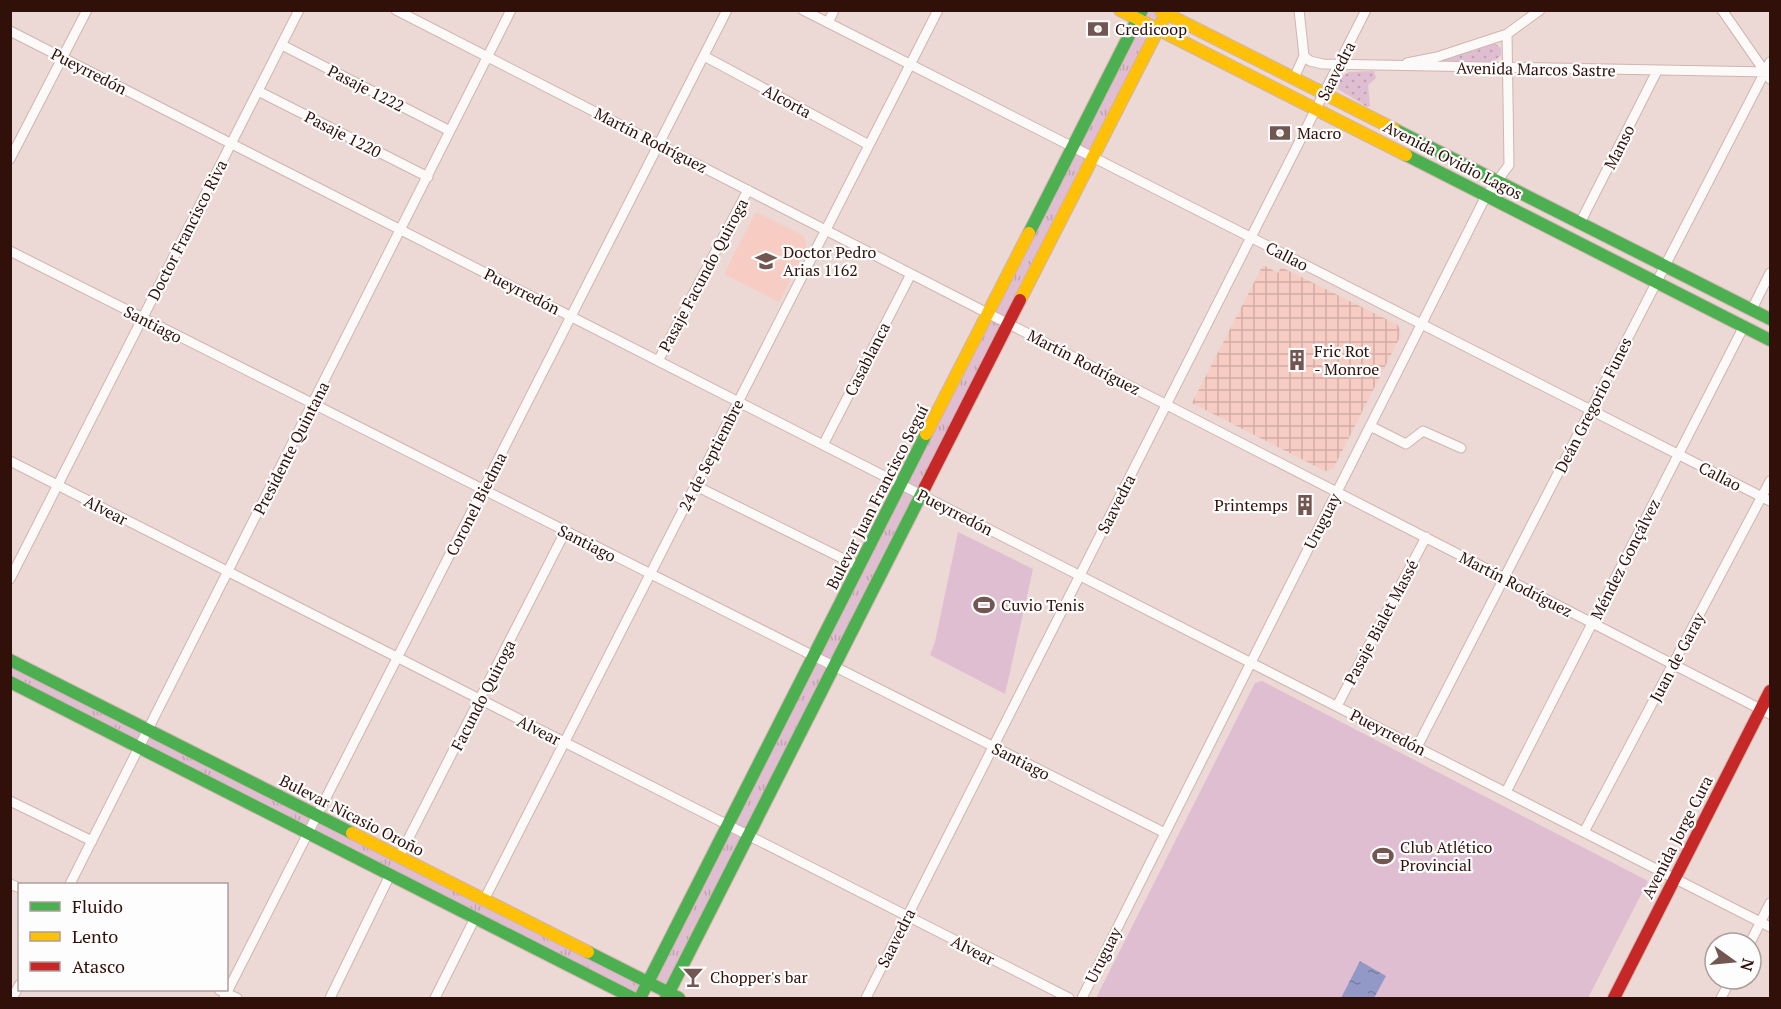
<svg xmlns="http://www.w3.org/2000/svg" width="1781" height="1009" font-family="'PT Serif',serif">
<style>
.built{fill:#f6ccc3}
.industrial{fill:url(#industrial-grid)}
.grass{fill:url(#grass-tufts)}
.park{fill:url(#park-dots)}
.garden{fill:#e0bed1}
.water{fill:url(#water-ripples)}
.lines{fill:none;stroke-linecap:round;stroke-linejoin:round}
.street-casing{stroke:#d0b5af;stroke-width:11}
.fast-casing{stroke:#d0b5af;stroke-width:14}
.slow-casing{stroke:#d0b5af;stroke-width:14}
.jam-casing{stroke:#d0b5af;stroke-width:14}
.street{stroke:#fcf9f9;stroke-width:9}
.fast{stroke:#4caf50;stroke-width:12}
.slow{stroke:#ffc107;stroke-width:12}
.jam{stroke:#c62828;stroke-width:12}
.labels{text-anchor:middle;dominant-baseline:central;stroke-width:4.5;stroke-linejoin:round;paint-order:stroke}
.poi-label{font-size:16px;fill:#31100a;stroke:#fdfdfd;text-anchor:start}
.street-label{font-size:16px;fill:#31100a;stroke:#fdfdfd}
</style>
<defs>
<pattern id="industrial-grid" width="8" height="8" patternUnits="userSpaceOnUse" patternTransform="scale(1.5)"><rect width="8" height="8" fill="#f6ccc3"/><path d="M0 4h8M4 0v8" fill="none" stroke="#d3aea6"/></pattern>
<pattern id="grass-tufts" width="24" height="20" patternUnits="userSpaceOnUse" patternTransform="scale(1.5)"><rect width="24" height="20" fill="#e0bed1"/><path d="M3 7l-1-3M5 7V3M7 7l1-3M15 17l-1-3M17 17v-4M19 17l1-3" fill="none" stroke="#c1a2b2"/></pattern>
<pattern id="park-dots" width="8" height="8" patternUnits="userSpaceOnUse" patternTransform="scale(1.5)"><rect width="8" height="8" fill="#e0bed1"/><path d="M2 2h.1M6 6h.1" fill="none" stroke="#c1a2b2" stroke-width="1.8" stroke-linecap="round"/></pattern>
<pattern id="water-ripples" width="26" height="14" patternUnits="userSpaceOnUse" patternTransform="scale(1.5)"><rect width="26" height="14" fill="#9399c7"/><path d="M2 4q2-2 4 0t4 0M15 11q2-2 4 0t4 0" fill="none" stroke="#797ba0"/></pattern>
</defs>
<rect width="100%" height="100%" fill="#ecd8d4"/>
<!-- built -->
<path class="built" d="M756 212 804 236 807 248 779 302 724 274Z"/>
<!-- industrial -->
<path class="industrial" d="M1263 265 1278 273 1281 267 1398 325 1401 335 1333 469 1325 471 1192 403Z"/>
<!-- grass -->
<path class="grass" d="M1142 11H1168L669 993 648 983 640 998 11 682 10 660 648 983Z"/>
<!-- park -->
<path class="park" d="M1494 43 1501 48V55L1493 62 1441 61Z
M1374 71 1376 78 1368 85 1370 106 1367 107 1338 89 1339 78 1349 72Z"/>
<!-- garden -->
<path class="garden" d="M958 532 1033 569 1005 694 930 655 935 642Z
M1262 681 1648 881 1588 998H1096L1255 683Z"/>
<!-- water -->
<path class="water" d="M1360 961 1386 976 1374 998H1341Z"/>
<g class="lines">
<defs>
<path id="street" d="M396 10 1770 714
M803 10 1770 501
M1722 10 1770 79
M828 23 834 10
M10 31 1770 927
M282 45 450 131
M704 56 869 145
M1304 56 1310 61 1323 64 1770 72
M1407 63 1437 57 1507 34 1540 10
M1294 78 1304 56 1299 10
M258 91 428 177
M10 159 87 10
M1580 223 1657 71
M10 251 1165 833
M1752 309 1770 273
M658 361 748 190
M1370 426 1406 444 1423 431 1461 448
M823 445 911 274
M10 461 1069 998
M696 486 860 567
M10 579 299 10
M1337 706 1426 537
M1417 747 1770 62
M1506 792 1744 326
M10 801 92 841
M1584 832 1770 481
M399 857 565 532
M10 884 20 888
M70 884 511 10
M484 900 938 10
M1750 943 1770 903
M219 990 237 998
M12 998 20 984
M224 998 727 10
M330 998 390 875
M435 998 475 918
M866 998 1366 10
M1082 998 1486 196 1509 165 1507 34
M1721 998 1731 979"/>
<path id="fast" d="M1394 129 1770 319
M1406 155 1770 340
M1029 233 1142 10
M10 660 352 833
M10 682 633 998
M588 952 679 998
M640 998 926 434
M666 998 925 487"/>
<path id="slow" d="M1120 10 1406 155
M1161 11 1394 129
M1020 300 1168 10
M926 434 1029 233
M352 833 588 952"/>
<path id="jam" d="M925 487 1020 300
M1614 998 1770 691"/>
</defs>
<!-- street casing -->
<use href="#street" class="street-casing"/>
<!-- fast casing -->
<use href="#fast" class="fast-casing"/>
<!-- slow casing -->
<use href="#slow" class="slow-casing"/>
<!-- jam casing -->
<use href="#jam" class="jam-casing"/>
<!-- street -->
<use href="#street" class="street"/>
<!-- fast -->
<use href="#fast" class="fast"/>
<!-- slow -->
<use href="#slow" class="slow"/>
<!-- jam -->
<use href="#jam" class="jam"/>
</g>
<!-- icons -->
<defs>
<symbol id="bank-bare" viewBox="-9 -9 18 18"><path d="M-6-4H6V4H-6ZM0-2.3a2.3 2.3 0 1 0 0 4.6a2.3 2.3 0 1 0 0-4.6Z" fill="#725651" stroke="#fdfdfd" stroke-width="2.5" paint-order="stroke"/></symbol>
<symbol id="school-bare" viewBox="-9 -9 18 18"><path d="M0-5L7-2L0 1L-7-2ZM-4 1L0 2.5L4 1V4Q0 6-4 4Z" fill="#725651" stroke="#fdfdfd" stroke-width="2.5" paint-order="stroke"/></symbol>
<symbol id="building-bare" viewBox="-9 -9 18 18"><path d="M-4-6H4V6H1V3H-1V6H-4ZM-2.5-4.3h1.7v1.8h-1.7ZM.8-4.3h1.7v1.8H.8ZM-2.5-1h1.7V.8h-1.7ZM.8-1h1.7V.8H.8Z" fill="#725651" stroke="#fdfdfd" stroke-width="2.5" paint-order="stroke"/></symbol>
<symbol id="stadium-bare" viewBox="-9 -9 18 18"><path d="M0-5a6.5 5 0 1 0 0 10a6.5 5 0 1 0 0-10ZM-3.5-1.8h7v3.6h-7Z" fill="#725651" stroke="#fdfdfd" stroke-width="2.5" paint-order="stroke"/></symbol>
<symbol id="bar-bare" viewBox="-9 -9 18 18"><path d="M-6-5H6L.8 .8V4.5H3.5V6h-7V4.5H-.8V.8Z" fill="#725651" stroke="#fdfdfd" stroke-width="2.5" paint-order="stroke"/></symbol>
</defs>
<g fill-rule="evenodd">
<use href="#bank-bare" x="1083" y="14" width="30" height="30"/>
<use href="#bank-bare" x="1265" y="118" width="30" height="30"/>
<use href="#school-bare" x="751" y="246" width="30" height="30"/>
<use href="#building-bare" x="1282" y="345" width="30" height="30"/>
<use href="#building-bare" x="1290" y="490" width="30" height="30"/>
<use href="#stadium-bare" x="969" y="590" width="30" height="30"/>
<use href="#stadium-bare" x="1368" y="841" width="30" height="30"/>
<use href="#bar-bare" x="678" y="962" width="30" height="30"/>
</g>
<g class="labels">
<!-- poi labels -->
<g class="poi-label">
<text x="1115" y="29">Credicoop</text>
<text x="1297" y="133">Macro</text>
<text x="783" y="252">Doctor Pedro<tspan x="783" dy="18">Arias 1162</tspan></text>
<text x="1314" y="351">Fric Rot<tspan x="1314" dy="18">- Monroe</tspan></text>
<text x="1288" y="505" text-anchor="end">Printemps</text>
<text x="1001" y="605">Cuvio Tenis</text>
<text x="1400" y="847">Club Atlético<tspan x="1400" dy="18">Provincial</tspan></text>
<text x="710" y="977">Chopper's bar</text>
</g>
<!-- street labels -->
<g class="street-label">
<text transform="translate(1536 69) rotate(1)">Avenida Marcos Sastre</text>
<text transform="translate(89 71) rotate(27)">Pueyrredón</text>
<text transform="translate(1336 71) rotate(-63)">Saavedra</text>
<text transform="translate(366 88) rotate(27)">Pasaje 1222</text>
<text transform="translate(787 101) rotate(28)">Alcorta</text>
<text transform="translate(343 134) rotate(27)">Pasaje 1220</text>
<text transform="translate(651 140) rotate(27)">Martín Rodríguez</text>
<text transform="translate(1619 147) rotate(-63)">Manso</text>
<text transform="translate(1453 160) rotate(27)">Avenida Ovidio Lagos</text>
<text transform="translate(187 230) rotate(-63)">Doctor Francisco Riva</text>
<text transform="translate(1287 256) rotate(27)">Callao</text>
<text transform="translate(703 275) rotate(-62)">Pasaje Facundo Quiroga</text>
<text transform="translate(522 291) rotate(27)">Pueyrredón</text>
<text transform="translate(153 324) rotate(27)">Santiago</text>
<text transform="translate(867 359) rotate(-63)">Casablanca</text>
<text transform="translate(1084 362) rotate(27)">Martín Rodríguez</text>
<text transform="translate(1593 405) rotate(-63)">Deán Gregorio Funes</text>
<text transform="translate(291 448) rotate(-63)">Presidente Quintana</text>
<text transform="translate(711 455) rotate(-63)">24 de Septiembre</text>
<text transform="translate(1720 476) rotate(27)">Callao</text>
<text transform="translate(877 497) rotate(-63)">Bulevar Juan Francisco Seguí</text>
<text transform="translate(476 504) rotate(-63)">Coronel Biedma</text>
<text transform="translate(1116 504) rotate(-63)">Saavedra</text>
<text transform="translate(106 510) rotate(27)">Alvear</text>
<text transform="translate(955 512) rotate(27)">Pueyrredón</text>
<text transform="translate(1322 521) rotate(-63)">Uruguay</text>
<text transform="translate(587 543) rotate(27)">Santiago</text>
<text transform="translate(1625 559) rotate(-63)">Méndez Gonçálvez</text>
<text transform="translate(1516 584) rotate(27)">Martín Rodríguez</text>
<text transform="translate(1381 622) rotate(-62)">Pasaje Bialet Massé</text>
<text transform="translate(1677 657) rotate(-62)">Juan de Garay</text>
<text transform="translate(483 695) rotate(-63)">Facundo Quiroga</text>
<text transform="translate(539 730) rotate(27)">Alvear</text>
<text transform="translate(1388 732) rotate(27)">Pueyrredón</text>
<text transform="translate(1021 761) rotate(27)">Santiago</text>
<text transform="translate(352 815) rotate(27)">Bulevar Nicasio Oroño</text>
<text transform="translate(1677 837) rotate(-63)">Avenida Jorge Cura</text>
<text transform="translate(896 938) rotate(-63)">Saavedra</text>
<text transform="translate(973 950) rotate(27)">Alvear</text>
<text transform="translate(1103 955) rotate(-63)">Uruguay</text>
</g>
</g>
<!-- border -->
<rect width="1781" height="1009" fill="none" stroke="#31100a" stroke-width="24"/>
<!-- legend -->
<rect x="18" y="883" width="210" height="108" fill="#fdfdfd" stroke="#ab9e9c" stroke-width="1.5"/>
<rect x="30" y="902" width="30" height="9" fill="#4caf50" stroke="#ab9e9c" stroke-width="1.5"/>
<text x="72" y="913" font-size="18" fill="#31100a">Fluido</text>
<rect x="30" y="932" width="30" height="9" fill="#ffc107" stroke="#ab9e9c" stroke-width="1.5"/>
<text x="72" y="943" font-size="18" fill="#31100a">Lento</text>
<rect x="30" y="962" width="30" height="9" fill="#c62828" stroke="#ab9e9c" stroke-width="1.5"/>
<text x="72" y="973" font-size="18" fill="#31100a">Atasco</text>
<!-- north arrow -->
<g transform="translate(1733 961) rotate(105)"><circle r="28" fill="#fdfdfd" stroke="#ab9e9c" stroke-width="1.5"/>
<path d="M0-4.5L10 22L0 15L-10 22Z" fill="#725651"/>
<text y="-9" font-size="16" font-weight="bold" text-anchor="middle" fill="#31100a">N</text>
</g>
</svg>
